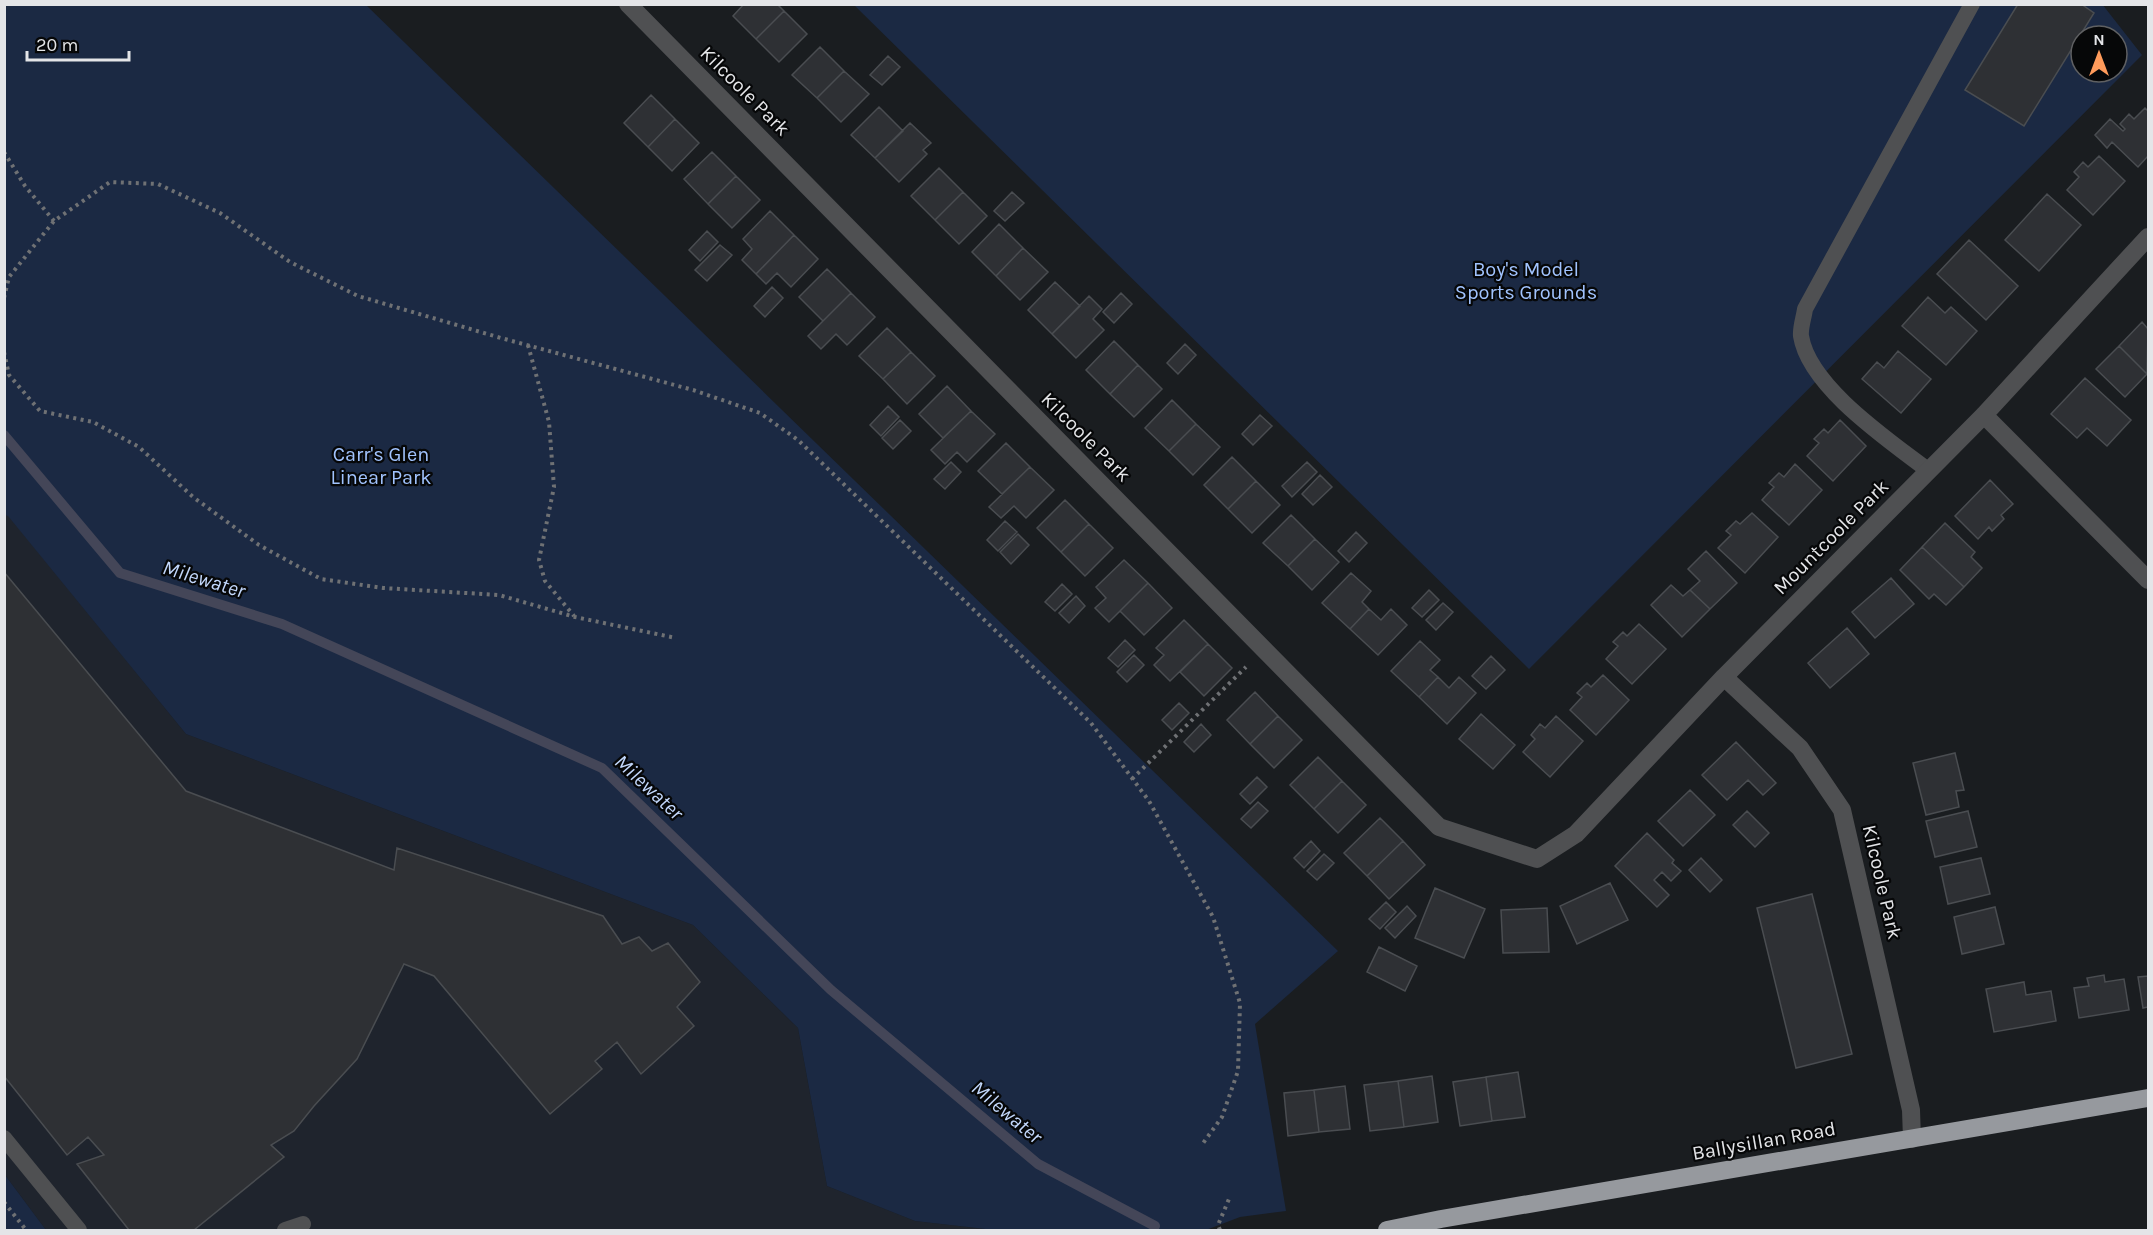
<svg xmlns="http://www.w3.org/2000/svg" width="2153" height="1235" font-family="Karla,sans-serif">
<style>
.built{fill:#1f242d}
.green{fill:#1b2943;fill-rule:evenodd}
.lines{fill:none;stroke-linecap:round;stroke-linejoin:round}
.stream{stroke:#444658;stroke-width:10}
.building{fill:#2e3034;stroke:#4a4d51;stroke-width:1.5}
.path{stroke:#6f7174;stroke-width:4;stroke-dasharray:3 4.5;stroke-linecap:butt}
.lane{stroke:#4f5052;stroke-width:16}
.street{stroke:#4f5052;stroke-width:18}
.highway{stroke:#96999e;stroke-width:18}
.labels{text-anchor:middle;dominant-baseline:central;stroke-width:4.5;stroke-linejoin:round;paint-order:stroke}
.street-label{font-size:20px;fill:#e4e5e8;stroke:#060708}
.park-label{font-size:20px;fill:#a1c3fe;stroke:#060708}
.water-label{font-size:21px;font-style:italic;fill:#c2d7fb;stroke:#060708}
</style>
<rect width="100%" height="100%" fill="#1a1d20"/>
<!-- built -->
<path class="built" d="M4 515H8L186 734 693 925 798 1028 827 1186 915 1221 994 1230H46L5 1175Z"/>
<!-- green -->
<path class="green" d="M2102 4 2142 55 1529 669 854 5ZM2081 36H2117V72H2081Z
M4 5H366L1338 951 1255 1024 1286 1211 1240 1217 1206 1230H994L915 1221 827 1186 798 1028 693 925 186 734 8 516 5 515Z
M4 1175H5L46 1230H6Z"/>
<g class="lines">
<!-- stream -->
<path class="stream" d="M4 435 120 573 282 624 602 768 831 990 1038 1164 1155 1226"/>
</g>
<!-- building -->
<path class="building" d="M744 4H777L784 11 756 39 733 16Z
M2018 4H2081L2094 13 2024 126 1965 90Z
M784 11 807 34 779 62 756 39Z
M820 47 844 71 817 98 792 75Z
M888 56 900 67 882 85 870 75Z
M844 71 869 94 841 122 817 98Z
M651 95 675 119 648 147 624 123Z
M879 107 903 131 875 158 851 135Z
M2145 108 2148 111V156L2138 167 2112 142 2107 148 2095 135 2110 119 2123 131 2125 129 2120 124 2129 114 2134 119Z
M675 119 699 143 672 171 648 147Z
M910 123 931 143 923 150 927 154 899 182 875 158Z
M712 152 736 176 708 204 684 179Z
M2099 156 2125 181 2093 215 2067 190 2079 177 2074 172 2083 162 2088 167Z
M939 168 963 192 935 220 911 196Z
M736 176 760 200 732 228 708 204Z
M963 192 987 216 959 244 935 220Z
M1012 192 1024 203 1005 221 994 211Z
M2047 194 2081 225 2039 271 2005 240Z
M770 211 794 235 756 274 742 260 752 249 743 239Z
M999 224 1023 248 996 276 972 252Z
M707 231 718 242 700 261 689 250Z
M794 235 818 259 791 287 777 273 766 284 756 274Z
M1969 240 2018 286 1986 320 1937 274Z
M720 245 732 255 707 281 695 270Z
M1023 248 1048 272 1020 300 996 276Z
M827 269 851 293 823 321 799 297Z
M1055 282 1080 306 1052 334 1028 310Z
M772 287 783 298 765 317 754 306Z
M851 293 875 317 847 345 836 334 821 349 808 336Z
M1121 293 1132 304 1114 323 1103 312Z
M1089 296 1102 309 1093 319 1104 330 1076 358 1052 334Z
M1928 297 1945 313 1951 307 1977 331 1946 365 1902 326Z
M2142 322 2148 329 2147 374 2119 346Z
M887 328 911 352 883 379 859 356Z
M1114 341 1138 365 1110 394 1086 370Z
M1185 344 1196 355 1178 374 1167 363Z
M2119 346 2147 374 2125 397 2096 369Z
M1898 351 1931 379 1901 413 1862 379 1877 362 1884 368Z
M911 352 935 376 907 404 883 379Z
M1138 365 1162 389 1134 417 1110 394Z
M2085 378 2131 420 2107 446 2087 428 2077 438 2051 414Z
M947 386 971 411 943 438 919 414Z
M1172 400 1196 424 1169 451 1145 428Z
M888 406 899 417 881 436 870 425Z
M971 411 995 434 967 462 957 452 945 464 931 450Z
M1260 415 1272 426 1253 445 1242 434Z
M900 420 911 431 893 449 882 438Z
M1840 420 1866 446 1833 481 1807 456 1819 443 1814 439 1824 429 1828 433Z
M1196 424 1220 447 1193 475 1169 451Z
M1006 443 1030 467 1002 494 978 471Z
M1232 457 1256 481 1228 509 1204 485Z
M951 462 961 472 945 489 934 479Z
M1307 462 1317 472 1292 497 1282 486Z
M1795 464 1822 490 1789 525 1762 500 1774 487 1769 483 1779 473 1784 477Z
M1030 467 1054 490 1026 518 1014 506 1001 518 989 507Z
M1320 475 1332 487 1313 505 1302 494Z
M1990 480 2013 504 2001 515 2004 519 1992 531 1989 527 1978 539 1955 516Z
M1256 481 1280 505 1252 533 1228 509Z
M1065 500 1089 524 1061 552 1037 528Z
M1752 513 1778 537 1745 573 1718 548 1731 535 1726 531 1736 521 1740 524Z
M1291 515 1315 539 1288 566 1263 543Z
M1005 521 1017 532 998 551 987 540Z
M1945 523 1975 552 1971 557 1982 568 1964 587 1922 547Z
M1089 524 1113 548 1085 576 1061 552Z
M1356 532 1367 543 1349 562 1338 551Z
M1018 534 1029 545 1011 564 1000 552Z
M1315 539 1339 562 1312 590 1288 566Z
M1922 547 1964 587 1946 605 1934 594 1929 599 1900 570Z
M1706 551 1737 583 1710 609 1690 590 1700 581 1688 569Z
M1124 560 1148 583 1109 622 1095 608 1106 598 1096 587Z
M4 572 186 791 394 870 397 848 603 916 622 944 639 937 652 951 668 943 700 982 677 1007 694 1026 641 1074 617 1042 595 1061 602 1069 550 1114 434 976 404 964 357 1059 314 1106 294 1131 271 1145 284 1157 194 1230H129L77 1164 104 1155 88 1137 67 1155 4 1076Z
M1351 573 1371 591 1362 602 1369 609 1350 629 1322 603Z
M1891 578 1914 604 1875 638 1852 612Z
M1148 583 1172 608 1144 635 1120 611Z
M1062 584 1072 594 1055 611 1045 602Z
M1671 585 1683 596 1690 590 1710 609 1682 637 1651 605Z
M1429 590 1439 600 1422 617 1412 608Z
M1076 596 1085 606 1069 623 1059 613Z
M1443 603 1453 612 1436 630 1426 620Z
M1369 609 1381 620 1391 609 1407 625 1378 655 1350 629Z
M1184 620 1208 644 1170 681 1154 665 1164 655 1156 648Z
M1639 624 1666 649 1632 684 1606 659 1618 646 1613 642 1623 632 1627 636Z
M1847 628 1869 654 1830 688 1808 663Z
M1125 640 1135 650 1118 667 1108 658Z
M1420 641 1440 660 1430 670 1438 677 1419 697 1391 671Z
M1208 644 1232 668 1204 696 1180 672Z
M1134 655 1144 665 1127 682 1117 672Z
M1491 656 1505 670 1486 689 1472 676Z
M1603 675 1629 700 1596 735 1570 710 1582 697 1577 693 1587 683 1591 687Z
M1438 677 1449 688 1459 677 1476 693 1447 724 1419 697Z
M1255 692 1278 716 1250 744 1227 720Z
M1179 703 1189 713 1172 730 1162 720Z
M1481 714 1515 745 1493 769 1459 739Z
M1278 716 1302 740 1274 768 1250 744Z
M1556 716 1583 741 1550 777 1523 752 1535 739 1531 735 1540 724 1545 728Z
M1201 724 1211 735 1194 752 1184 742Z
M1736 742 1776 783 1763 795 1748 780 1727 800 1702 775Z
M1955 753 1964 790 1956 791 1959 807 1926 815 1913 763Z
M1318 757 1342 781 1314 809 1290 785Z
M1257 777 1267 787 1250 804 1240 794Z
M1342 781 1366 805 1338 833 1314 809Z
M1690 790 1715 815 1683 846 1658 821Z
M1258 802 1268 811 1251 828 1241 819Z
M1747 811 1769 833 1755 847 1733 825Z
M1968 811 1977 847 1935 857 1926 821Z
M1380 818 1403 841 1367 876 1344 853Z
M1647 833 1674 860 1672 863 1681 871 1671 881 1662 872 1654 880 1669 895 1657 907 1615 866Z
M1311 841 1320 851 1304 868 1294 858Z
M1403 841 1425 865 1389 899 1367 876Z
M1324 854 1334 863 1317 880 1307 871Z
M1701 858 1722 880 1710 892 1689 870Z
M1981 858 1990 894 1948 904 1940 867Z
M1610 883 1628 920 1577 944 1560 906Z
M1435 888 1485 909 1464 958 1415 938Z
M1812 894 1852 1054 1796 1068 1757 908Z
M1386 902 1396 912 1380 929 1369 919Z
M1407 906 1416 916 1395 938 1385 928Z
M1995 907 2004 944 1962 954 1954 917Z
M1547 908 1549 952 1503 953 1501 910Z
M1379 947 1417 966 1405 991 1367 972Z
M2104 975 2105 982 2124 979 2129 1010 2079 1018 2074 988 2089 986 2087 978Z
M2148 976V1007L2143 1008 2138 977Z
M2024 982 2026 995 2051 991 2056 1021 1994 1032 1986 989Z
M1518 1072 1525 1117 1492 1121 1486 1077Z
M1432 1076 1438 1122 1404 1127 1398 1081Z
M1486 1077 1492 1121 1460 1126 1453 1082Z
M1398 1081 1404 1127 1370 1131 1364 1085Z
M1345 1086 1350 1129 1319 1132 1314 1090Z
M1314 1090 1319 1132 1288 1136 1284 1093Z"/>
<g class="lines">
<!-- path -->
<path class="path" d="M4 152 25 186 54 221
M4 298 9 277 54 221 110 182 158 184 220 213 290 262 358 296 501 338 693 390 760 413 798 440 1091 723 1149 801 1213 917 1240 1003 1238 1071 1222 1117 1201 1146
M528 345 549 422 554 487 539 560 545 581 574 616
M4 352 9 375 40 411 93 422 139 447 193 497 259 545 321 579 383 588 499 595 575 617 676 638
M1132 779 1246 667
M4 1202 26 1230
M1220 1230 1218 1225 1229 1199"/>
<!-- lane -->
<path class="lane" d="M1929 471C1890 441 1809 387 1801 336 1800 328 1804 317 1805 309L1972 4
M4 1138 79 1230
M285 1230 303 1224"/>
<!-- street -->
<path class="street" d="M628 4 1439 827 1537 859 1576 834 1724 677 1984 415 2148 237
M1984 415 2148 580
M1724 677 1800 748 1842 810 1911 1110 1912 1139"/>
<!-- highway -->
<path class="highway" d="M1387 1230 1441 1219 2148 1098"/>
</g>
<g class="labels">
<!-- street labels -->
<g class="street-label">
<text transform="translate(745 91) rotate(45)">Kilcoole Park</text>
<text transform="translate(1086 437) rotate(45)">Kilcoole Park</text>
<text transform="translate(1831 537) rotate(-45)">Mountcoole Park</text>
<text transform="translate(1882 882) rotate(77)">Kilcoole Park</text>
<text transform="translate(1764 1141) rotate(-10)">Ballysillan Road</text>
</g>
<!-- park labels -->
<g class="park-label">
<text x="1526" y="269">Boy's Model<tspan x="1526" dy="23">Sports Grounds</tspan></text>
<text x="381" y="454">Carr's Glen<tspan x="381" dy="23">Linear Park</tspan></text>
</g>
<!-- water labels -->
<g class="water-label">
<text transform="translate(204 579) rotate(17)">Milewater</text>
<text transform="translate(649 787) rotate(43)">Milewater</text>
<text transform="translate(1007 1112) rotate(40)">Milewater</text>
</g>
</g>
<!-- border -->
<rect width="2153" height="1235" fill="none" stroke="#e4e5e8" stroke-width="12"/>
<!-- north arrow -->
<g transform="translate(2099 54)"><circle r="28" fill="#060708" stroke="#5f6062" stroke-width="1.5"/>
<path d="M0-4.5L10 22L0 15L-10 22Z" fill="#ff9b5b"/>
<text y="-9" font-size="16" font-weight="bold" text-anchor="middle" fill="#e4e5e8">N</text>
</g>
<!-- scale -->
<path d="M27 51v9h102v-9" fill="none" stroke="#e4e5e8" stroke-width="3"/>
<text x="36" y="51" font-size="18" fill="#e4e5e8" stroke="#060708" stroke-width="4.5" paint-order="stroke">20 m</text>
</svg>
